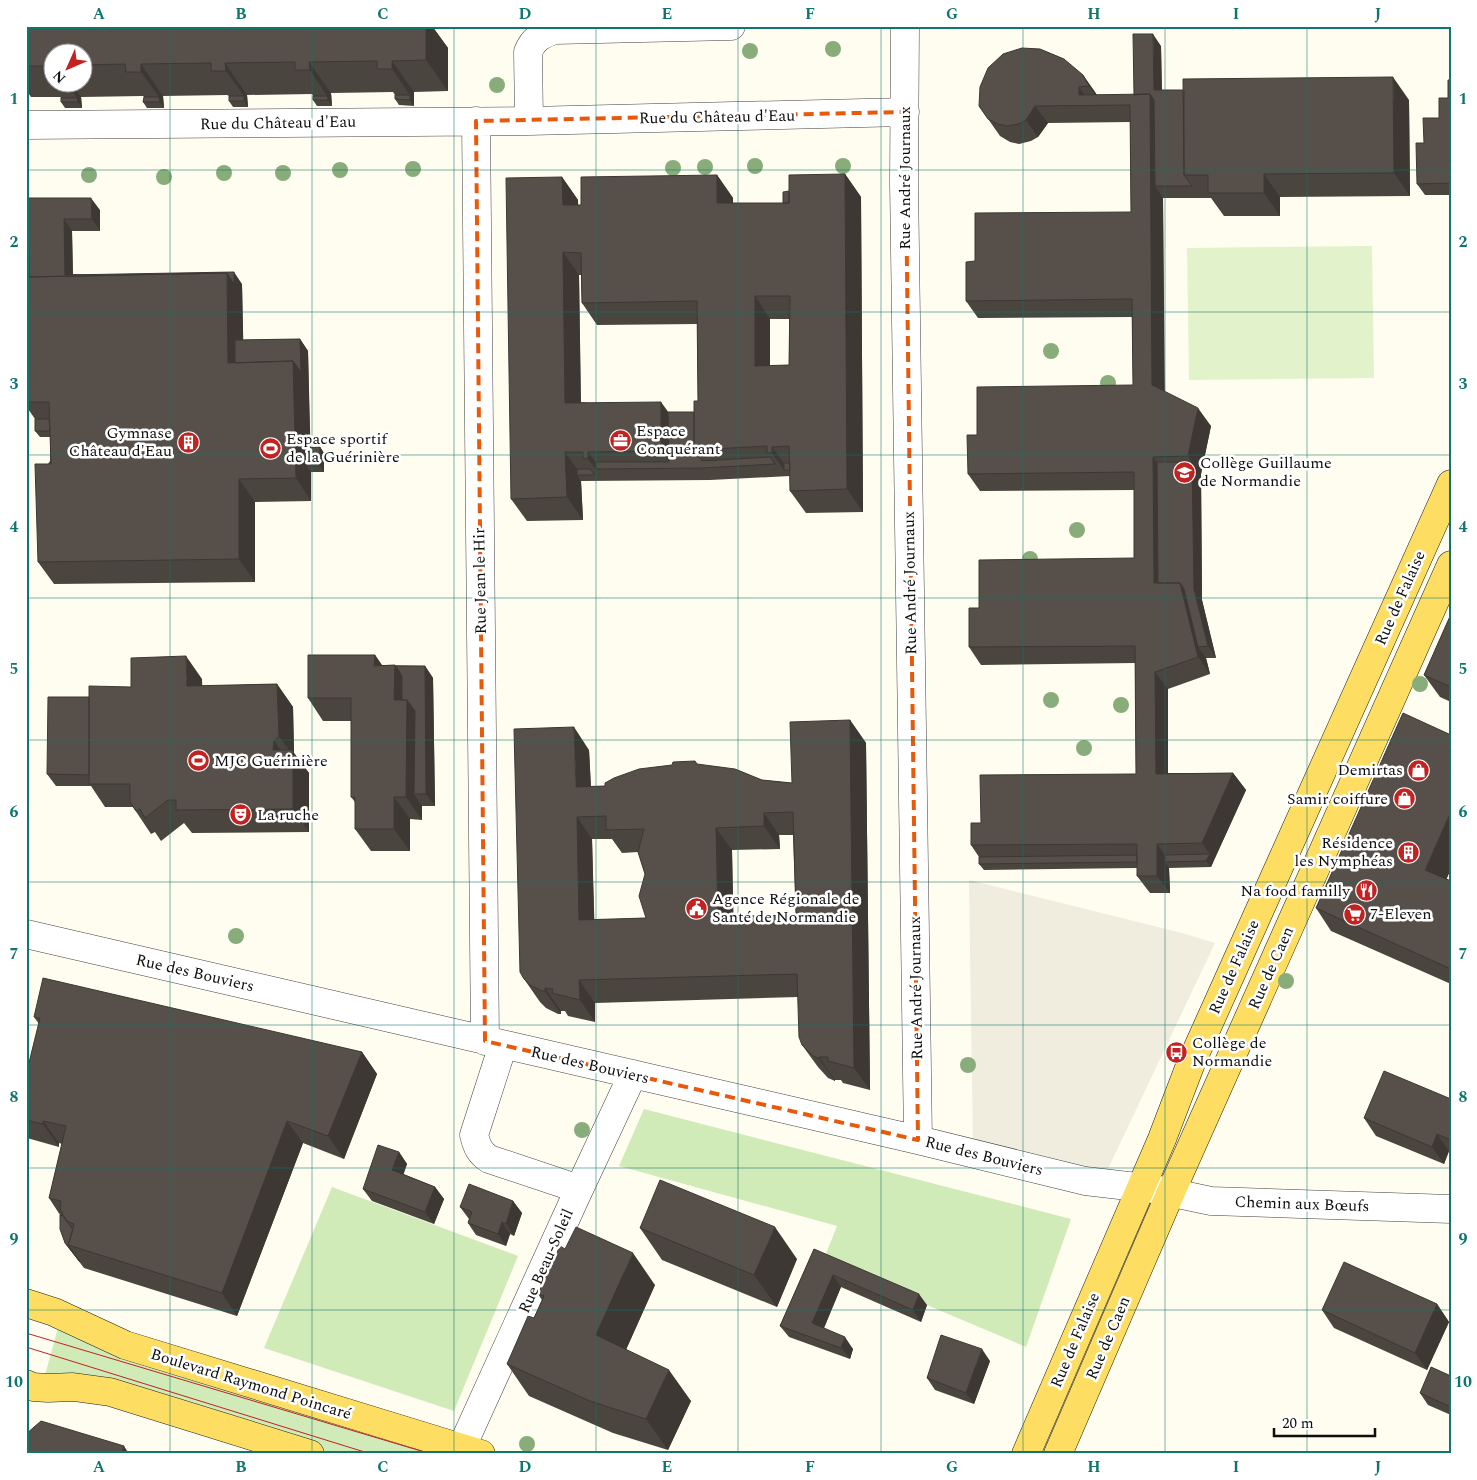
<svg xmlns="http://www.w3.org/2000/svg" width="1477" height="1480" font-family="Spectral,serif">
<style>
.green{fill:#d0ebb7}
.pitch{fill:#e2f2ca}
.plaza{fill:#f0ecde}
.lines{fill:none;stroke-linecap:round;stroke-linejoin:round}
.minor-casing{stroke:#414141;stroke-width:29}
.major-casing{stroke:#1f1f1f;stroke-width:29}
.minor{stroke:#fff;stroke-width:28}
.major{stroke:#fdde62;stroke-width:28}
.tram{stroke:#c42121;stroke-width:1}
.tree{fill:#89ac7b}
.wall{fill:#4b4540;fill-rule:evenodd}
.shaded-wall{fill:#3d3834}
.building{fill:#57504a;stroke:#3d3834;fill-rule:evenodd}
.marked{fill:none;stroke:#e8590c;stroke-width:4;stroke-dasharray:10 6;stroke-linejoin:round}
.grid{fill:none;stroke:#0f766e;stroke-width:1;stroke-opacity:0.55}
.labels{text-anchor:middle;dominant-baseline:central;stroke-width:5;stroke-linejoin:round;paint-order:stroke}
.street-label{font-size:16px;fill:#0e0e0e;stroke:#fff}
.poi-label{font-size:16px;fill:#0e0e0e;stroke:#fff;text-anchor:start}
.neatline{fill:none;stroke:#0f766e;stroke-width:2}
.grid-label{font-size:16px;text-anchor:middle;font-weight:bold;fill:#0f766e}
</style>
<rect width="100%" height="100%" fill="#fffdef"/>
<!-- green -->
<path class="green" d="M644 1109 1071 1219 1026 1347 823 1261 837 1226 619 1166Z
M332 1187 518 1256 454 1411 264 1348Z
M59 1324 452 1454H336L102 1381 45 1375Z"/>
<!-- pitch -->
<path class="pitch" d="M1372 246 1374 378 1189 380 1187 248Z"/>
<!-- plaza -->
<path class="plaza" d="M969 880 1182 933 1215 943 1107 1171 1089 1170 973 1144Z"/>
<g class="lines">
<defs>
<path id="minor" d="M905 26 904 182 918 1140
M476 121 485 1041
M529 121 528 52C533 39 542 34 555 30L731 26
M26 125 529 121 905 112
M26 934 918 1140 1085 1181 1154 1189 1211 1201 1451 1209
M503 1045 474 1135C477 1147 480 1153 489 1159L579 1189
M461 1449 576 1196 633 1074"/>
<path id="major" d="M26 1303 54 1312 125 1345 481 1454
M26 1384 33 1387 48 1388 73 1387 110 1392 310 1454
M1026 1454 1162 1139 1191 1063 1451 484
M1058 1454 1171 1192 1451 565"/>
</defs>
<!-- minor casing -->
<use href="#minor" class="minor-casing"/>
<!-- major casing -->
<use href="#major" class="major-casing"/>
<!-- minor -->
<use href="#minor" class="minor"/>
<!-- major -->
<use href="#major" class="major"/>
<!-- tram -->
<path class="tram" d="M26 1333 431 1454
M26 1347 371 1454"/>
</g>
<!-- trees -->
<g class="tree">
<circle cx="833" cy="49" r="8"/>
<circle cx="750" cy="51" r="8"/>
<circle cx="497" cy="85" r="8"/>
<circle cx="755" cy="166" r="8"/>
<circle cx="843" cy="166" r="8"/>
<circle cx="705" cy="167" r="8"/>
<circle cx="673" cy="168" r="8"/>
<circle cx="413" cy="169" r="8"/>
<circle cx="340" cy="170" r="8"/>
<circle cx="224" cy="173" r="8"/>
<circle cx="283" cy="173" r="8"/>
<circle cx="89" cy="175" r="8"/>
<circle cx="164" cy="177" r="8"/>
<circle cx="1051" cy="351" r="8"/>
<circle cx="1108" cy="383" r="8"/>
<circle cx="1077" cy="530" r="8"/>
<circle cx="1030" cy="559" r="8"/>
<circle cx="1420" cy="684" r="8"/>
<circle cx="1051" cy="700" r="8"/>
<circle cx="1121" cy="705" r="8"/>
<circle cx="1084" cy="748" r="8"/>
<circle cx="236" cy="936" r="8"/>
<circle cx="1286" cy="981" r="8"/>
<circle cx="968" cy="1065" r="8"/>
<circle cx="582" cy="1130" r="8"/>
<circle cx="527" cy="1444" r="8"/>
</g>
<!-- wall -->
<path class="wall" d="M26 26H432L448 48V91L414 92V106L399 105 395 99V95L393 92 331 93 332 106H317L313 100V96L312 94 247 95 248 107H233L229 101V96L227 95 163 96 164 108H147L143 102 144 97 143 96 81 97 82 108H65L61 102V98L60 97H31L26 90ZM52 52H82V82H52Z
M1161 46 1162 90 1409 100 1410 196 1280 197V216H1224L1211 198H1163L1164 391 1211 426 1201 474 1202 600 1216 658H1206L1210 674 1168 689V773H1233L1246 790 1211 867 1169 868 1170 893H1150L1137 876V868L984 870 979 864V857L971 845 981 823 1136 774 1135 663 981 665 969 647 979 608 1134 558V490L980 491 968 474 977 435 1133 385 1132 317 978 318 966 301 975 261 1131 212 1130 122 1048 123 1038 137 1031 141 1019 144 1010 142 1000 136 979 106 1083 75 1097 95H1134Z
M1451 80V195H1425L1417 184 1424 143 1439 118 1448 98Z
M845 174 861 197 863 512 806 513 790 491V476L710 480 581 481 583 520 527 521 511 499 562 177 578 200V205H581L717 175 733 198V203H783L789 191ZM579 275H581L582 303 597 325 697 324 698 401 694 412H668L581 402ZM770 319H789V365L770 366Z
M28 198 100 210V231H72L73 274 242 284 243 340 300 339 308 351 310 448 320 447 324 453V472H311V501L255 502V582L54 584 38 562 48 464 50 461V437H40L35 431V419L26 406V277H29Z
M1451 614V702L1440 697 1424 675Z
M375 655 382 665 425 666 433 678 435 806H422V820L410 819V851H371L355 829V802L351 797V721H323L308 698Z
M202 679V686L277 684 293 707 294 753 309 773V832L192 833 184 823 161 841 155 832 151 834 133 807H105L91 786H56L47 774 89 697 131 687Z
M850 720 866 743 870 1090 843 1083 841 1080H835V1081L828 1078 818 1067 802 1045 798 997 595 1003V1022L568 1016 565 1011H561V1014H558L546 1008 540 1002 524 979 589 750 591 787 605 786 697 764 762 780 792 783ZM779 835H793L796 915 733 916 732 850 780 849ZM592 839H612L622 853 638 852 645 874 646 918 594 920Z
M1446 879 1451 881V984L1331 931 1316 908Z
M34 1017 362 1052 377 1074 344 1159 303 1143 237 1316 84 1268 65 1243 60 1215 49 1198 62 1144 59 1143V1147L27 1138 26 1137V1075L39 1024Z
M1451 1099V1152L1449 1151 1444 1164 1376 1136 1364 1118Z
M399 1152 407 1164 403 1174 435 1187 444 1199 434 1224 372 1201 363 1189Z
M513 1201 522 1213 514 1236 510 1234 506 1246 476 1235 468 1223 469 1219 460 1207Z
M640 1228 797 1259 777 1307 662 1260Z
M565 1249 655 1285 626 1350 691 1401 668 1450 613 1433 529 1396 507 1364 534 1318 542 1300 538 1294Z
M814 1249 927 1305 921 1322 841 1287 824 1328 853 1349 850 1359 789 1337 780 1326Z
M1437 1304 1449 1322 1427 1370 1334 1328 1322 1310Z
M990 1361 974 1404 935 1390 927 1378Z
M1451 1376V1415L1428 1405 1420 1393Z"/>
<!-- shaded-wall -->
<path class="shaded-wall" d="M426 26H432L448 48V91L426 60Z
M1153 34 1161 46 1162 102 1154 90Z
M392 61 414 92V106L410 100V95L392 69Z
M309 62 331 93 332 106 328 100 327 96 310 70Z
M225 63 247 95 248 107 244 101V96L226 71Z
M141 64 163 96 164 108 160 102 159 97 141 72Z
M1083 75 1095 92 1102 104 1089 86Z
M1393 77 1409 100 1410 196 1394 173Z
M67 82H71L81 97 82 108 78 102 77 98Z
M1079 87 1091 104 1079 95Z
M1150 94 1162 112 1155 186 1163 198 1165 403 1152 385Z
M1035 106 1048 123 1038 137 1026 120Z
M845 174 861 197 863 512 847 489Z
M1264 174 1280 197V216L1264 193Z
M717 175 733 198V226L717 203Z
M562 177 578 200 579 228 563 205Z
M91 198 100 210V231L92 219Z
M64 219 72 231 73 286 65 275Z
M563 252 579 275 581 425 565 403Z
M234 272 242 284 244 374 228 363 227 273Z
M755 296 770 319V388L755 366Z
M300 339 308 351 311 466H306L311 472V501L296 478 293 361Z
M661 402 677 424 674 468 661 451Z
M1198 408 1211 426 1201 474 1202 600 1216 658 1208 646 1194 589 1192 462 1188 456Z
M320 447 324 453V472L320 466Z
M772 447 788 469 784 470 772 453Z
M565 452 581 475H577L581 481 583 520 567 497Z
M588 452 601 469H596L588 459Z
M1153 457 1165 474 1158 589 1154 583Z
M239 479 255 502V582L239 559Z
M1180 583 1192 600 1198 647 1206 658 1210 674 1198 657Z
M375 655 389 676 374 666Z
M186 656 202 679 203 709 187 686Z
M395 665 411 688 423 722 414 794 422 806V820L406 797 394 700Z
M425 666 433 678 435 806 426 794Z
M1155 672 1168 689V791L1156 774Z
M277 684 293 707 294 753 309 773V832L293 809V756L279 736Z
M850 720 866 743 870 1090 854 1068Z
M574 727 589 750 592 809 576 787Z
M274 741 289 763 273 750Z
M1233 773 1246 790 1214 860 1202 843Z
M394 797 410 819V851L394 829Z
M1451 811V869L1441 892 1425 870Z
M764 813 779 835 780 849 764 826Z
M577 817 592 839 595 943 579 920Z
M716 828 732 850 734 939 718 917Z
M1157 844 1169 861 1165 862 1169 868 1170 893 1157 876Z
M1210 854 1214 860 1211 867 1206 861Z
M579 980 595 1003V1022L580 1000Z
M545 988 561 1011V1014L545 991Z
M362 1052 377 1074 344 1159 328 1136Z
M819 1057 835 1080V1081L819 1059Z
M43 1121 59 1143V1147L43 1124Z
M287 1121 303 1143 237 1316 222 1293Z
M1437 1134 1449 1151 1444 1164 1432 1147Z
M399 1152 407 1164 401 1182 392 1170Z
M435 1187 444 1199 434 1224 425 1212Z
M513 1201 522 1213 514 1236 506 1224Z
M502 1222 510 1234 506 1246 498 1234Z
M775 1227 797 1259 777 1307 754 1275Z
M633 1253 655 1285 618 1367 596 1335Z
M833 1275 841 1287 821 1335 812 1323Z
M919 1294 927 1305 921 1322 913 1310Z
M1437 1304 1449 1322 1427 1370 1415 1353Z
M845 1337 853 1349 850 1359 841 1348Z
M982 1349 990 1361 974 1404 966 1393Z
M669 1370 691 1401 668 1450 646 1419Z
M124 1446 129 1454H121Z"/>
<!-- building -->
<path class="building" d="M26 26H426V60L392 61V69H377V61L309 62 310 70H295V62L225 63 226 71H211V63L141 64V72H126L125 64 82 65V52H52V73H43V66H26Z
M1133 34H1153L1154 90H1184V175L1192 186H1155L1154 100 1150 94 1134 95Z
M1022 48 1040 49 1064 59 1083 75 1089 86 1079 87V95L1150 94 1152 385 1198 408 1188 456 1153 457 1154 583H1180L1198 657 1155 672 1156 774 1233 773 1202 843 1157 844V876H1137V844L971 845V823H981L980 775 1136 774 1135 646 969 647V608H979V560L1134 558V472L968 474 967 435H977V387L1133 385 1132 299 966 301V262L975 261V213L1131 212 1130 105 1035 106 1026 120 1019 124 1007 126 998 124 988 119 979 106 980 87 988 68 1003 54Z
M1393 77 1394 173 1264 174V193H1208V175H1184L1183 79Z
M1448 80H1451V183L1417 184 1416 143H1424L1423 118H1439V98H1448Z
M395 95H410V100L395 99Z
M229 96H244V101H229Z
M313 96H327L328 100H313Z
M144 97H159L160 102H143Z
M61 98H77L78 102H61Z
M845 174 847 489 790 491 789 446 772 447V453H767V446L694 450V401H698L697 301 582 303 581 253 563 252 565 403 661 402V451L588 452V459L583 458V452H565L567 497 511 499 506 178 562 177 563 205H581V177L717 175V203H789V175ZM755 296H790L789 365 755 366Z
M789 191V203H783V192Z
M28 198H91L92 219H64L65 275 234 272V284L227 273 29 277Z
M227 273 228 363 293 361 296 478 239 479V559L38 562 35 464H51L49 402H26V277Z
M300 339 301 372 293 361 235 363V340Z
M668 412H694V450L702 461 770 457 775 464 702 468 596 469V462H669Z
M35 419H49L50 431H35Z
M320 447V466H306V448Z
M1157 462H1192L1194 589 1208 646 1198 647 1184 589 1180 583H1158Z
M784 463H790V470H784Z
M577 469H590L595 475H577Z
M1451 614V687L1424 675Z
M308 655H375L374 666 395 665 394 700H407L406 797H394V829H355V797H351V698H308Z
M186 656 187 686 277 684 279 736 274 741 273 750H293V809L176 810V800H168L145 818 140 809 136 811 130 802V784H89V686L131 687V658Z
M396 666H425L426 794H414L415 711 407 700H402V676Z
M48 697H89V775L47 774Z
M1403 713 1451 735V811L1425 870 1451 881V969L1316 908Z
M850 720 854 1068 828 1061V1057H819V1059L812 1055 802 1045 799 1037 797 974 579 980 580 1000 552 993 553 989 545 988V991H542L530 985 524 979 520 972 514 729 574 727 576 787 605 786V783L614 778 639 769 672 765 673 762 695 761 697 764 735 769 762 780 792 783 790 722ZM793 812 796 915 718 917 716 828 764 826V813ZM606 816V830L644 829 638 852 645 874 639 896 646 918 579 920 577 817Z
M1210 854 1206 861 1165 862V855Z
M1137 855V862L979 864V857Z
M43 978 362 1052 328 1136 287 1121 222 1293 68 1245 74 1224 67 1221 63 1215 60 1208 61 1201 49 1198 66 1126 43 1121V1124L26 1120V1075L40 1018 34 1017Z
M1384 1071 1451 1099V1140L1437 1134 1432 1147 1364 1118Z
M378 1145 399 1152 392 1170 435 1187 425 1212 363 1189Z
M660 1180 775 1227 754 1275 640 1228Z
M469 1184 513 1201 506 1224 502 1222 498 1234 468 1223 472 1212 460 1207Z
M60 1215 63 1216 73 1230 68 1245 80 1262 65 1243 60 1229Z
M576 1227 633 1253 596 1335 669 1370 646 1419 590 1401 507 1364 528 1316 534 1318 544 1296 538 1294 560 1246 565 1249Z
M814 1249 919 1294 913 1310 833 1275 812 1323 845 1337 841 1348 780 1326Z
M1344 1262 1437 1304 1415 1353 1322 1310Z
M941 1335 982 1349 966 1393 927 1378Z
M1431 1367 1451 1376V1407L1420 1393Z
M41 1421 124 1446 121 1454H26V1434Z"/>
<!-- marked area -->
<path class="marked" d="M905 112 918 1140 485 1041 476 121Z"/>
<!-- grid -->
<path class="grid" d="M170 26V1454M312 26V1454M454 26V1454M596 26V1454M738 26V1454M881 26V1454M1023 26V1454M1165 26V1454M1307 26V1454M26 170H1451M26 312H1451M26 455H1451M26 598H1451M26 740H1451M26 882H1451M26 1025H1451M26 1168H1451M26 1310H1451"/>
<!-- icons -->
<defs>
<symbol id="office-disc" viewBox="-11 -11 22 22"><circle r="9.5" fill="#c42121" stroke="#fff"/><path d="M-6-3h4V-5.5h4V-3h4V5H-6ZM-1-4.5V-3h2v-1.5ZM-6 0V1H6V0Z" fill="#fff"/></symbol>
<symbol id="building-disc" viewBox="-11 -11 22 22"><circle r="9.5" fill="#c42121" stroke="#fff"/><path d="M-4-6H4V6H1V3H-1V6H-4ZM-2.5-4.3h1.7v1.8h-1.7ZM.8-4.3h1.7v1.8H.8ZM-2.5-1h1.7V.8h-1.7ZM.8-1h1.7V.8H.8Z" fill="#fff"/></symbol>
<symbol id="stadium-disc" viewBox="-11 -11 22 22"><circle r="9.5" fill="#c42121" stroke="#fff"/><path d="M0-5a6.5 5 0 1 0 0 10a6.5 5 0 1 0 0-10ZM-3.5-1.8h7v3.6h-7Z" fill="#fff"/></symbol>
<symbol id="school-disc" viewBox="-11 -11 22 22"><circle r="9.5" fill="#c42121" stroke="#fff"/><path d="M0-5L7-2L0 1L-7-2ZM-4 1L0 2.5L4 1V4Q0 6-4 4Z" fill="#fff"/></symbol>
<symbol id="shop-disc" viewBox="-11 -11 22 22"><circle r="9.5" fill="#c42121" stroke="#fff"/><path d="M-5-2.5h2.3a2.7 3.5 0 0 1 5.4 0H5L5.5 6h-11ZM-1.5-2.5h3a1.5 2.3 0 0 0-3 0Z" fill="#fff"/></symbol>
<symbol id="theatre-disc" viewBox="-11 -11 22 22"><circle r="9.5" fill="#c42121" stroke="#fff"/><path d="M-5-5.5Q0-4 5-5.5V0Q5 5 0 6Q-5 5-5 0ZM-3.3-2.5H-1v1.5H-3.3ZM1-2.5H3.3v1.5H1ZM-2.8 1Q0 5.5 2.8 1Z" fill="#fff"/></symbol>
<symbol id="restaurant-disc" viewBox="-11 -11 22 22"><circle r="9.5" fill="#c42121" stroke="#fff"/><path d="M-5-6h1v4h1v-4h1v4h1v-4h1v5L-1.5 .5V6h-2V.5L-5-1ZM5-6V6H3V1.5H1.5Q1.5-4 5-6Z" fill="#fff"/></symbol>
<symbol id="civic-disc" viewBox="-11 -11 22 22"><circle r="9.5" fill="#c42121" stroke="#fff"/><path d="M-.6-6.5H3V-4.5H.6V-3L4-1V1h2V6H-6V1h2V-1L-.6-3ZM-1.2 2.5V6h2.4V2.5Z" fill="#fff"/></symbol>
<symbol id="supermarket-disc" viewBox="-11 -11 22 22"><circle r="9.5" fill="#c42121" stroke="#fff"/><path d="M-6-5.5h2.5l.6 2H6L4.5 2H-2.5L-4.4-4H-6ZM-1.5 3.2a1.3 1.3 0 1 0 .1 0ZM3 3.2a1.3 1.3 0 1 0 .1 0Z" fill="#fff"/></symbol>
<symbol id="bus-disc" viewBox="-11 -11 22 22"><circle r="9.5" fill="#c42121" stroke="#fff"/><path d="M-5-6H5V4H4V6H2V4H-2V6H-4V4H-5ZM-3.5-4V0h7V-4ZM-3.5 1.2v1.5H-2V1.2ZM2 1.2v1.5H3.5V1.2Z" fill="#fff"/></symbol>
</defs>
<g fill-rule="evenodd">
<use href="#office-disc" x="608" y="428" width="25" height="25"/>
<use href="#building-disc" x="176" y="430" width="25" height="25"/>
<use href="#stadium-disc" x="258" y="436" width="25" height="25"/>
<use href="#school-disc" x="1172" y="460" width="25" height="25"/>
<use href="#stadium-disc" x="186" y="748" width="25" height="25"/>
<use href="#shop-disc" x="1406" y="758" width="25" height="25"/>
<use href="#shop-disc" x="1392" y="786" width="25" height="25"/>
<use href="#theatre-disc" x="228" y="802" width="25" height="25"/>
<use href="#building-disc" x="1396" y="840" width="25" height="25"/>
<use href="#restaurant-disc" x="1354" y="878" width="25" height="25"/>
<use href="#civic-disc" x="684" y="896" width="25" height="25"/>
<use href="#supermarket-disc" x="1342" y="902" width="25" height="25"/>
<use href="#bus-disc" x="1164" y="1040" width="25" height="25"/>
</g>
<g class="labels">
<!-- street labels -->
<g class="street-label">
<text transform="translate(717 117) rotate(-1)">Rue du Château d'Eau</text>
<text transform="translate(278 123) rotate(-1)">Rue du Château d'Eau</text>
<text transform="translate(905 178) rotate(-90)">Rue André Journaux</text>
<text transform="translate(480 581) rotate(-91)">Rue Jean le Hir</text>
<text transform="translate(910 583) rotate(-91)">Rue André Journaux</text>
<text transform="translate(1400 598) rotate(-66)">Rue de Falaise</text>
<text transform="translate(1234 967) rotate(-66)">Rue de Falaise</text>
<text transform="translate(1271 968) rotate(-66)">Rue de Caen</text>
<text transform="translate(195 973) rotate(13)">Rue des Bouviers</text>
<text transform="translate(916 988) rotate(-91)">Rue André Journaux</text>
<text transform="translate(590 1065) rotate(13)">Rue des Bouviers</text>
<text transform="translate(984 1156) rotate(14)">Rue des Bouviers</text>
<text transform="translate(1302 1204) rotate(2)">Chemin aux Bœufs</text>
<text transform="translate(546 1261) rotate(-66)">Rue Beau-Soleil</text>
<text transform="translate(1108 1338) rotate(-67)">Rue de Caen</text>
<text transform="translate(1075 1340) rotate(-67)">Rue de Falaise</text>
<text transform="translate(251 1384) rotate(17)">Boulevard Raymond Poincaré</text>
</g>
<!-- poi labels -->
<g class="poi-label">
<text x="636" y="431">Espace<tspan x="636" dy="18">Conquérant</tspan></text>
<text x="172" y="433" text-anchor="end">Gymnase<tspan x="172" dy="18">Château d'Eau</tspan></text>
<text x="286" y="439">Espace sportif<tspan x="286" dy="18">de la Guérinière</tspan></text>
<text x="1200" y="463">Collège Guillaume<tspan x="1200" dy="18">de Normandie</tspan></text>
<text x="214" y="761">MJC Guérinière</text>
<text x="1403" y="770" text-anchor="end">Demirtas</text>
<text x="1388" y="799" text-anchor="end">Samir coiffure</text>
<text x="257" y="815">La ruche</text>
<text x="1393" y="843" text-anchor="end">Résidence<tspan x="1393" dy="18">les Nymphéas</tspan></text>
<text x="1350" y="891" text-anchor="end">Na food familly</text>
<text x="712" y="899">Agence Régionale de<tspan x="712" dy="18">Santé de Normandie</tspan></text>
<text x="1370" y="914">7-Eleven</text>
<text x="1192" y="1043">Collège de<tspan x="1192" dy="18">Normandie</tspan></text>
</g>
</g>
<!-- border -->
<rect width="1477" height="1480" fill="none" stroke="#ffffff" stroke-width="55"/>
<!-- north arrow -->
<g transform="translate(68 68) rotate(225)"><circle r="24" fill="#ffffff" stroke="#9f9f9f"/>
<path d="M0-4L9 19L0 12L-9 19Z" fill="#c42121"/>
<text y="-8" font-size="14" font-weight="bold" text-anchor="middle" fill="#0e0e0e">N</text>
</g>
<!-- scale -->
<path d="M1274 1428v8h101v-8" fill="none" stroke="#0e0e0e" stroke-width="2.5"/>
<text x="1282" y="1428" font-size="15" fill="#0e0e0e" stroke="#ffffff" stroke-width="4" paint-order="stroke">20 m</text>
<rect x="28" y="28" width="1422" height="1424" class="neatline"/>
<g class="grid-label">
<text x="99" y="19">A</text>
<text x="241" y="19">B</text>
<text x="383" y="19">C</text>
<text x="525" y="19">D</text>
<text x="667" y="19">E</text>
<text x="810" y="19">F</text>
<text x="952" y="19">G</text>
<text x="1094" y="19">H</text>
<text x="1236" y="19">I</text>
<text x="1378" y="19">J</text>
<text x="14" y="104">1</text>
<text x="1463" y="104">1</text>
<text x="14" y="247">2</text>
<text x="1463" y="247">2</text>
<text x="14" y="389">3</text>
<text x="1463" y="389">3</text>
<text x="14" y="532">4</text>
<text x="1463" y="532">4</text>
<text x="14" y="674">5</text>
<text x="1463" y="674">5</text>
<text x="14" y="817">6</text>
<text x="1463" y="817">6</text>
<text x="14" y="959">7</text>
<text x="1463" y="959">7</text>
<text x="14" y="1102">8</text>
<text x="1463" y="1102">8</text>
<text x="14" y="1244">9</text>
<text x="1463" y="1244">9</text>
<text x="14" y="1387">10</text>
<text x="1463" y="1387">10</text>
<text x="99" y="1472">A</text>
<text x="241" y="1472">B</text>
<text x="383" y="1472">C</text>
<text x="525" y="1472">D</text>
<text x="667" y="1472">E</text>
<text x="810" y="1472">F</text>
<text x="952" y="1472">G</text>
<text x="1094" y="1472">H</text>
<text x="1236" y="1472">I</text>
<text x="1378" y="1472">J</text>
</g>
</svg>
